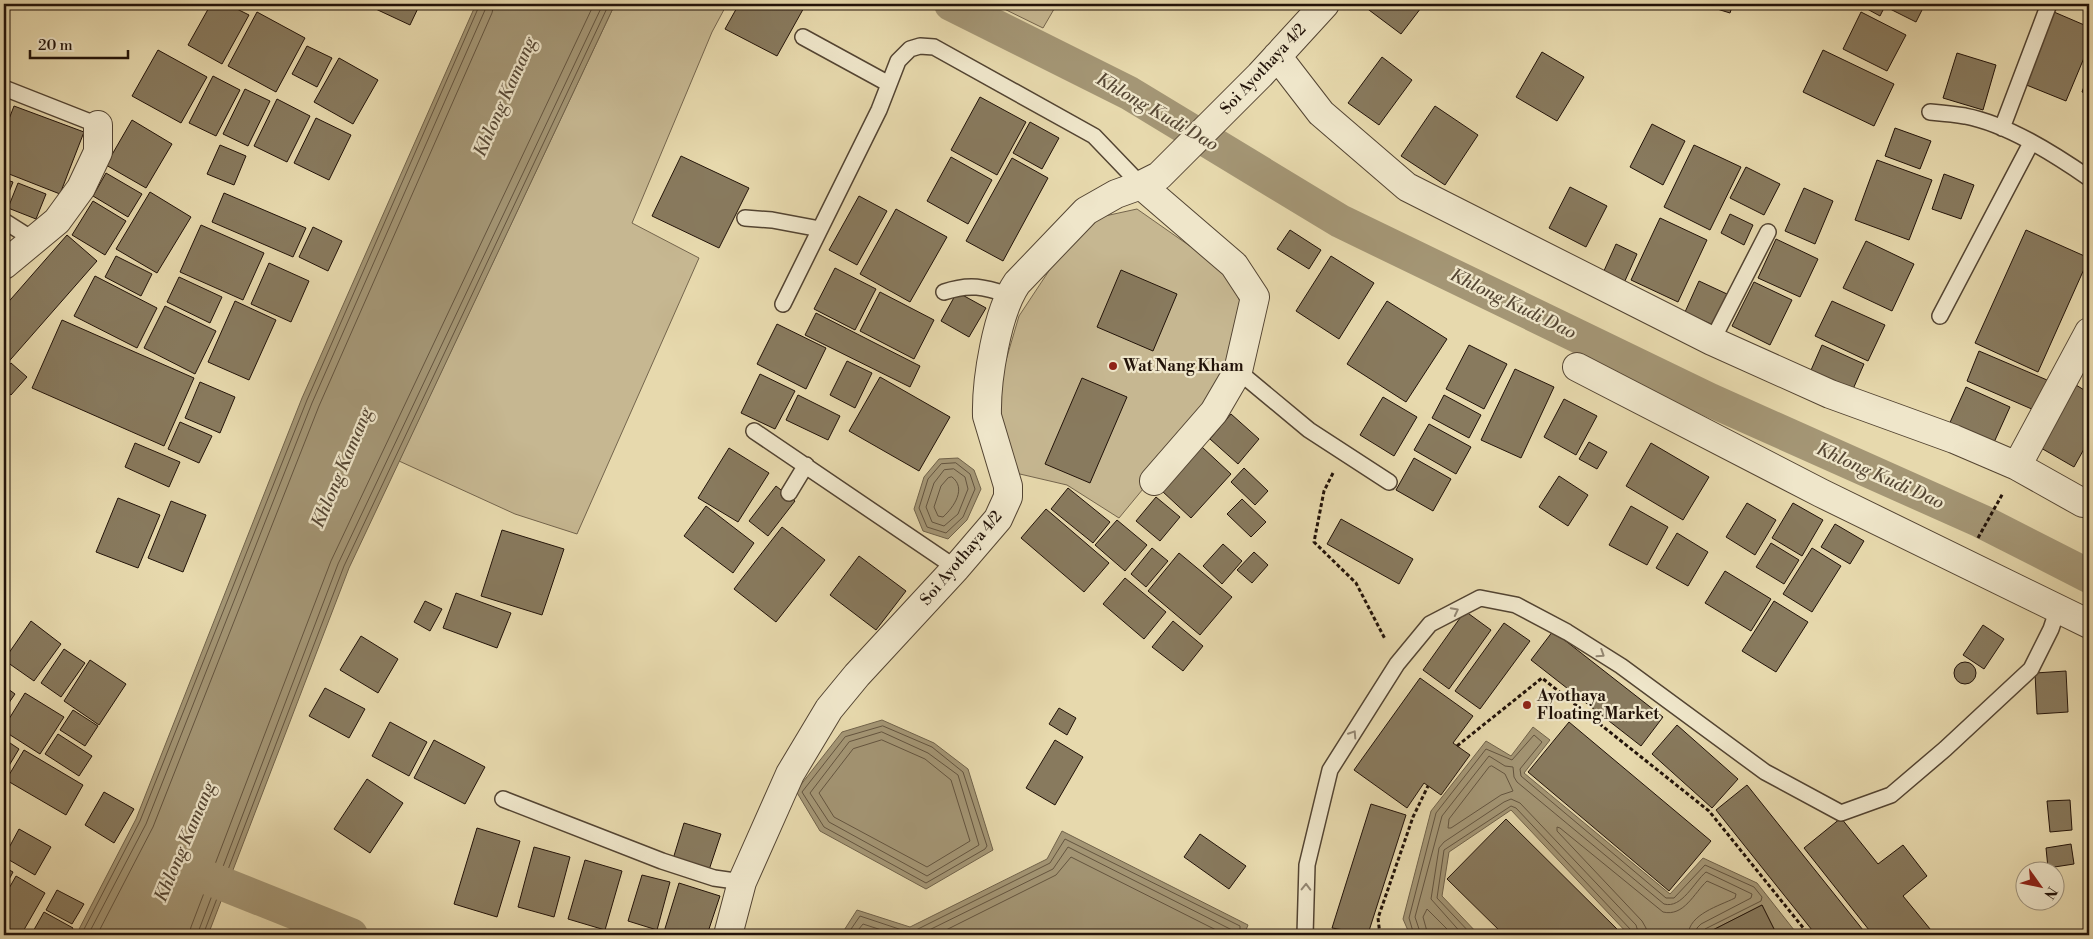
<svg xmlns="http://www.w3.org/2000/svg" width="2093" height="939" font-family="'Libre Bodoni',serif">
<style>
.green{fill:#c6b791;stroke:#74654d}
.water{fill:#a49675;stroke:#70624a}
.lines{fill:none;stroke-linecap:round;stroke-linejoin:round}
.shore{stroke:#63543f;stroke-width:1}
.canal{stroke:#a49675;stroke-width:34}
.building{fill:#887a5e;stroke:#221309}
.service-casing{stroke:#534432;stroke-width:18}
.minor-casing{stroke:#534432;stroke-width:30}
.path{stroke:#221309;stroke-width:3;stroke-dasharray:4 2.5;stroke-linecap:butt}
.service{stroke:#efe6ca;stroke-width:15}
.minor{stroke:#efe6ca;stroke-width:28}
.oneway{stroke:#938773}
.poi-dot{fill:#8f2418;stroke:#efe6ca;stroke-width:2}
.labels{text-anchor:middle;dominant-baseline:central;stroke-width:4.5;stroke-linejoin:round;paint-order:stroke}
.street-label{font-size:16px;fill:#221309;stroke:#efe6ca}
.poi-label{font-size:16px;font-weight:bold;fill:#221309;stroke:#efe6ca;text-anchor:start}
.water-label{font-size:18px;font-style:italic;fill:#564734;stroke:#efe6ca}
</style>
<rect width="100%" height="100%" fill="#e7d9ad"/>
<filter id="stains"><feTurbulence type="fractalNoise" baseFrequency=".004" numOctaves="4"/><feColorMatrix values="0 0 0 0 .2 0 0 0 0 .09 0 0 0 0 .02 0 0 0 .5 -.17"/></filter>
<radialGradient id="worn" r=".72"><stop offset=".6" stop-color="#630" stop-opacity="0"/><stop offset="1" stop-color="#630" stop-opacity=".3"/></radialGradient>
<!-- green -->
<path class="green" d="M615 4H727L712 32 632 223 699 258 577 534 515 514 399 461Z
M994 4H1057L1043 28Z
M1137 209 1227 272 1241 304 1224 391 1119 518 1067 485 1007 471 989 418 1019 316 1082 221Z"/>
<!-- water -->
<path class="water" d="M476 4H615L349 568 208 935H76L136 819 302 398Z
M958 458 974 470 981 489 967 520 948 539 923 531 914 509 924 477 939 459Z
M882 720 934 743 968 769 993 850 926 889 820 831 796 791 842 732Z
M1533 727 1550 740 1524 773 1670 894 1703 858 1757 883 1798 935H1777L1762 905 1703 935H1629L1511 810 1449 852 1442 896 1479 935H1410L1403 919 1431 811 1486 741 1511 756Z
M1062 831 1248 925 1244 935H841L857 910 910 927 1047 859Z"/>
<g class="lines">
<!-- shore -->
<path class="shore" d="M956 463 970 474 975 489 963 517 946 533 927 527 919 508 928 479 941 464Z
M954 469 965 477 968 489 958 514 944 526 932 522 926 507 934 483 944 470Z
M952 477C967 488 954 507 943 517L938 516 934 507 941 486 948 478Z
M883 726 932 747 963 772 987 846 985 849 926 883 824 827 802 792 845 737Z
M882 732 928 753 958 775 979 845 927 876 829 822 810 793 849 742Z
M882 740 925 759 951 780 970 841 927 867 834 817 819 793 853 749Z
M1492 766 1505 774 1513 791 1501 795 1451 828H1448L1449 819 1489 767Z
M81 935 140 821 307 400 480 4
M88 935 146 824 312 403 485 10 486 4
M97 935 153 827 319 406 492 13 494 4
M189 935 191 927 331 561 594 4
M197 935 338 564 603 4
M203 935 344 566 609 4
M847 935 860 916 908 932H912L1050 863 1065 839 1240 926V935
M854 935 863 924 897 935
M919 935 1053 869 1068 847 1232 930 1233 935
M936 935 1056 875 1071 857 1226 935
M1414 935 1409 918 1436 813 1486 749 1512 760 1534 735 1542 742 1520 769 1521 776 1666 898H1674L1705 865 1754 887 1762 897 1761 901 1705 929 1702 935
M1421 935 1415 917 1442 816 1489 756 1505 766 1513 767 1514 777 1517 782 1664 904C1682 909 1694 882 1706 872L1752 894 1751 898 1701 924 1697 928 1696 935
M1428 935 1423 917 1427 909 1453 935
M1463 935 1431 899 1439 848 1444 842 1504 802 1511 799 1520 803 1636 925 1639 935
M1472 935 1437 898 1444 850 1511 806 1516 808 1631 930 1633 935
M1647 935 1646 928 1642 921 1557 831V827L1560 828 1663 912C1684 917 1694 893 1707 881L1736 894 1735 898C1719 906 1689 914 1688 935"/>
<!-- canal -->
<path class="canal" d="M951 4 1129 93 1340 221 1710 400 1981 521 2089 576
M183 868 351 935"/>
</g>
<!-- building -->
<path class="building" d="M211 4H227L249 15 222 64 188 45Z
M365 4H420L410 25Z
M739 4H806L777 56 725 29Z
M1361 4H1424L1401 34Z
M1701 4H1733L1730 13Z
M1858 4H1886L1880 16Z
M1893 4H1925L1916 22 1890 9Z
M257 12 305 38 276 92 228 66Z
M1861 12 1906 35 1887 71 1843 49Z
M2054 12 2089 27V46L2066 101 2024 84Z
M307 46 332 58 317 87 292 74Z
M158 50 207 77 181 123 132 96Z
M1823 50 1894 84 1874 126 1803 92Z
M1542 52 1584 77 1557 121 1516 97Z
M1957 53 1996 65 1983 110 1943 98Z
M1382 57 1412 80 1379 125 1348 103Z
M339 58 378 80 353 124 314 102Z
M2089 73V94L2082 92Z
M213 76 240 90 216 136 189 123Z
M245 89 270 101 248 146 223 134Z
M980 97 1026 122 997 175 951 150Z
M277 99 310 116 287 162 254 146Z
M14 106 84 132 60 194 4 172V132Z
M1435 106 1478 135 1445 185 1401 156Z
M316 118 351 135 329 180 294 163Z
M132 120 172 144 146 188 106 165Z
M1030 122 1059 138 1042 169 1013 153Z
M1652 124 1685 141 1663 185 1630 167Z
M1895 128 1931 141 1920 169 1885 156Z
M220 145 246 156 234 185 207 174Z
M1694 145 1741 167 1710 230 1664 207Z
M681 156 749 188 719 248 652 216Z
M951 157 992 180 968 224 927 201Z
M1012 158 1048 178 1003 261 966 241Z
M1877 160 1932 180 1909 240 1855 220Z
M1746 167 1780 184 1764 215 1730 198Z
M106 173 142 194 128 217 93 196Z
M1944 174 1974 185 1961 219 1932 209Z
M4 179 13 182 5 202H4Z
M18 183 46 194 36 219 8 208Z
M1570 187 1607 206 1586 247 1549 228Z
M1804 188 1833 201 1815 244 1785 231Z
M150 192 191 217 157 273 116 249Z
M224 193 306 228 293 257 212 222Z
M859 196 887 211 857 265 829 250Z
M93 201 126 221 105 255 72 235Z
M896 209 947 237 910 302 860 274Z
M1730 214 1753 225 1744 245 1721 233Z
M1660 218 1707 240 1678 302 1631 280Z
M201 225 264 253 243 300 180 272Z
M313 227 342 241 328 271 299 257Z
M1290 230 1321 250 1309 269 1277 249Z
M2026 230 2089 258 2038 372 1975 343Z
M67 235 97 261 4 367V307Z
M1776 239 1818 259 1800 297 1758 278Z
M1866 241 1914 264 1892 311 1843 288Z
M1616 244 1637 254 1624 283 1603 273Z
M116 256 152 274 141 296 105 277Z
M1331 256 1374 283 1339 339 1296 311Z
M269 263 309 281 291 322 251 304Z
M835 268 876 289 855 330 814 309Z
M1121 270 1177 294 1153 351 1097 327Z
M95 276 157 308 137 348 74 316Z
M179 277 222 297 210 323 167 302Z
M1699 281 1727 294 1713 325 1685 312Z
M1754 282 1792 300 1770 345 1732 326Z
M880 292 934 320 914 359 860 331Z
M957 292 986 308 969 337 941 321Z
M235 301 276 320 249 380 208 362Z
M1387 301 1447 339 1406 402 1347 364Z
M1832 301 1885 325 1868 361 1815 336Z
M165 306 216 331 195 374 144 348Z
M816 313 920 366 910 387 805 335Z
M62 320 194 378 164 446 32 388Z
M777 324 826 348 806 389 757 364Z
M1469 345 1507 364 1484 409 1446 389Z
M1822 345 1864 364 1850 396 1808 377Z
M1979 351 2047 380 2034 410 1967 381Z
M847 361 872 373 855 408 830 395Z
M11 363 27 377 11 395 4 389V371Z
M1515 369 1554 387 1521 458 1481 440Z
M760 374 795 391 775 429 741 413Z
M880 377 950 417 919 471 849 431Z
M1082 378 1127 397 1090 483 1045 464Z
M200 382 235 397 220 433 185 418Z
M2076 385 2089 393V440L2074 467 2041 448Z
M1966 387 2010 407 1991 449 1947 429Z
M798 395 840 416 828 440 786 420Z
M1444 395 1481 415 1469 438 1432 418Z
M1383 397 1417 417 1394 456 1360 435Z
M1564 399 1597 416 1576 455 1544 437Z
M1231 414 1259 439 1238 464 1210 439Z
M180 422 212 436 199 463 168 449Z
M1429 424 1471 447 1456 474 1414 450Z
M1589 442 1607 452 1597 469 1579 459Z
M135 443 180 462 169 487 125 467Z
M1651 443 1709 477 1683 520 1626 486Z
M1202 447 1231 474 1191 518 1162 491Z
M729 448 769 473 738 522 698 498Z
M1414 458 1451 479 1433 511 1396 490Z
M1244 468 1268 491 1255 505 1231 482Z
M1559 476 1588 495 1568 526 1539 507Z
M776 486 795 501 768 536 749 521Z
M1068 488 1110 522 1093 543 1051 509Z
M1156 497 1180 517 1160 541 1136 521Z
M118 498 160 515 138 568 96 552Z
M1242 499 1266 522 1251 537 1227 514Z
M171 501 206 515 183 572 148 558Z
M1747 503 1776 520 1755 555 1726 537Z
M1793 503 1823 520 1802 556 1772 538Z
M706 506 754 543 733 573 684 536Z
M1631 506 1668 527 1647 565 1609 545Z
M1046 509 1109 563 1084 592 1021 538Z
M1341 519 1413 559 1399 584 1327 544Z
M1117 520 1147 545 1125 571 1095 545Z
M1835 524 1864 541 1850 564 1821 547Z
M782 527 825 560 776 622 734 589Z
M502 530 564 549 542 615 481 596Z
M1677 533 1708 552 1688 586 1656 568Z
M1771 543 1799 560 1784 584 1756 567Z
M1223 544 1242 561 1222 584 1203 566Z
M1152 548 1168 561 1146 587 1131 574Z
M1812 548 1841 566 1812 612 1783 594Z
M1254 552 1268 565 1252 583 1237 570Z
M1179 553 1232 597 1200 635 1148 591Z
M859 556 906 591 876 630 830 595Z
M1725 571 1771 599 1751 631 1705 603Z
M1125 578 1166 612 1144 639 1103 604Z
M456 593 511 613 497 648 443 628Z
M425 601 442 609 430 631 414 622Z
M1774 601 1808 622 1776 672 1742 651Z
M1465 611 1491 630 1449 689 1423 670Z
M31 621 61 644 34 681 4 660Z
M1173 621 1203 646 1183 671 1152 647Z
M1504 623 1530 641 1480 709 1455 691Z
M1983 625 2004 639 1984 669 1963 655Z
M1553 631 1663 717 1641 746 1531 660Z
M361 636 398 659 378 693 340 670Z
M64 649 85 663 61 697 41 683Z
M90 660 126 684 99 725 64 701Z
M1954 673a11 11 0 1 1 22 0a11 11 0 1 1-22 0Z
M2066 671 2068 712 2037 714 2035 673Z
M1420 678 1473 716 1453 743 1470 755 1441 795 1424 783 1407 808 1354 770Z
M4 686 15 694 4 710Z
M325 688 365 709 349 738 309 716Z
M25 693 64 717 40 754 4 731V727Z
M1059 708 1076 718 1067 735 1049 724Z
M73 710 98 726 85 746 60 730Z
M390 722 427 742 409 776 372 756Z
M1569 722 1711 841 1669 891 1528 772Z
M1677 725 1738 779 1712 808 1652 754Z
M58 734 92 756 79 776 45 754Z
M4 739 19 749 4 774Z
M434 740 485 767 465 804 414 778Z
M1055 740 1083 757 1055 805 1026 788Z
M24 750 83 785 66 815 6 780Z
M367 779 403 803 370 853 334 829Z
M1747 785 1867 935H1816L1716 810Z
M104 792 134 809 114 843 85 825Z
M2070 800 2072 830 2050 832 2047 801Z
M1371 804 1406 815 1368 934 1332 928Z
M1841 818 1878 864 1903 845 1927 876 1903 896 1935 935H1873L1804 848Z
M1506 819 1623 935H1504L1447 879Z
M684 823 721 834 709 870 673 859Z
M477 828 520 841 497 917 454 904Z
M19 829 51 847 35 875 4 857Z
M1200 834 1246 866 1229 889 1184 857Z
M2071 844 2074 864 2048 868 2046 848Z
M534 847 570 857 554 917 518 907Z
M585 860 622 871 605 930 568 919Z
M4 867 13 872 4 889Z
M642 875 670 882 657 930 628 921Z
M16 876 45 893 21 935H4V897Z
M679 883 720 896 707 935H663Z
M57 890 84 904 72 924 46 910Z
M1762 905 1777 935H1703Z
M44 912 73 928 69 935H31Z"/>
<g class="lines">
<defs>
<path id="service" d="M803 37 889 84
M4 88 98 125
M1930 112C1941 113 1953 114 1965 116 2007 124 2054 154 2089 178
M2002 128 2049 4
M745 218 772 220 820 229
M4 221 34 240
M944 292C970 283 984 287 1009 295
M783 304 879 110 898 61 910 49 920 46 934 47 1094 136 1141 185
M1940 316 2031 143
M1712 341 1768 232
M1238 371 1309 430 1389 482
M754 431 956 568
M789 493 806 465
M503 799 662 861 714 878 742 882
M1305 935 1307 865 1330 770 1397 664 1430 624 1480 598 1516 605 1567 632 1621 666 1765 772 1841 813 1891 795 1945 749 2031 669 2051 629 2058 608"/>
<path id="minor" d="M1277 56 1321 113 1407 187 1712 341 1830 394 1954 439 2017 466 2083 503
M1141 185 1234 265 1255 297 1238 371 1214 412 1154 481
M4 265 57 221 81 188 98 152V125
M1577 367 1821 493 2089 624
M2017 466 2089 332
M728 935 742 882 790 774 829 709 857 675 956 568 998 519 1008 497V486L987 416C986 380 997 312 1017 283L1086 211 1116 194 1141 185 1159 176 1260 75 1325 4"/>
</defs>
<!-- service casing -->
<use href="#service" class="service-casing"/>
<!-- minor casing -->
<use href="#minor" class="minor-casing"/>
<!-- path -->
<path class="path" d="M1333 473 1324 491 1314 542 1356 583 1385 639
M1978 538 2003 493
M1457 746 1542 678 1709 811 1809 935
M1380 935 1378 918 1413 817 1428 786"/>
<!-- service -->
<use href="#service" class="service"/>
<!-- minor -->
<use href="#minor" class="minor"/>
</g>
<!-- one-way arrows -->
<defs><path id="oneway-chevron" d="M-2-3.5L2.5 0L-2 3.5" fill="none" stroke-width="1.6" stroke-linecap="round" stroke-linejoin="round" transform="scale(1.25)"/></defs>
<g class="oneway">
<use href="#oneway-chevron" transform="translate(1455 611) rotate(-27)"/>
<use href="#oneway-chevron" transform="translate(1601 654) rotate(33)"/>
<use href="#oneway-chevron" transform="translate(1353 734) rotate(-57)"/>
<use href="#oneway-chevron" transform="translate(1306 887) rotate(-89)"/>
</g>
<!-- markers -->
<g class="poi-dot">
<circle cx="1113" cy="366" r="5"/>
<circle cx="1527" cy="705" r="5"/>
</g>
<g class="labels">
<!-- street labels -->
<g class="street-label">
<text transform="translate(1263 69) rotate(-47)">Soi Ayothaya 4/2</text>
<text transform="translate(961 558) rotate(-50)">Soi Ayothaya 4/2</text>
</g>
<!-- poi labels -->
<g class="poi-label">
<text x="1123" y="366">Wat Nang Kham</text>
<text x="1537" y="696">Ayothaya<tspan x="1537" dy="18">Floating Market</tspan></text>
</g>
<!-- water labels -->
<g class="water-label">
<text transform="translate(505 97) rotate(-66)">Khlong Kamang</text>
<text transform="translate(1157 112) rotate(30)">Khlong Kudi Dao</text>
<text transform="translate(1513 304) rotate(26)">Khlong Kudi Dao</text>
<text transform="translate(342 468) rotate(-67)">Khlong Kamang</text>
<text transform="translate(1880 476) rotate(24)">Khlong Kudi Dao</text>
<text transform="translate(185 842) rotate(-67)">Khlong Kamang</text>
</g>
</g>
<!-- margin -->
<rect width="2093" height="939" fill="none" stroke="#e7d9ad" stroke-width="20"/>
<rect x="5" y="5" width="2083" height="929" fill="none" stroke="#221309" stroke-width="2.5"/>
<rect x="10" y="10" width="2073" height="919" fill="none" stroke="#221309"/>
<!-- north arrow -->
<g transform="translate(2040 886) rotate(123)"><circle r="24" fill="#efe6ca" stroke="#9d927d"/>
<path d="M0-4L9 19L0 12L-9 19Z" fill="#8f2418"/>
<text y="-8" font-size="14" font-weight="bold" text-anchor="middle" fill="#221309">N</text>
</g>
<!-- scale -->
<path d="M30 50v8h98v-8" fill="none" stroke="#221309" stroke-width="2.5"/>
<text x="38" y="50" font-size="15" fill="#221309" stroke="#efe6ca" stroke-width="4" paint-order="stroke">20 m</text>
<rect width="100%" height="100%" filter="url(#stains)"/>
<rect width="100%" height="100%" fill="url(#worn)"/>
</svg>
